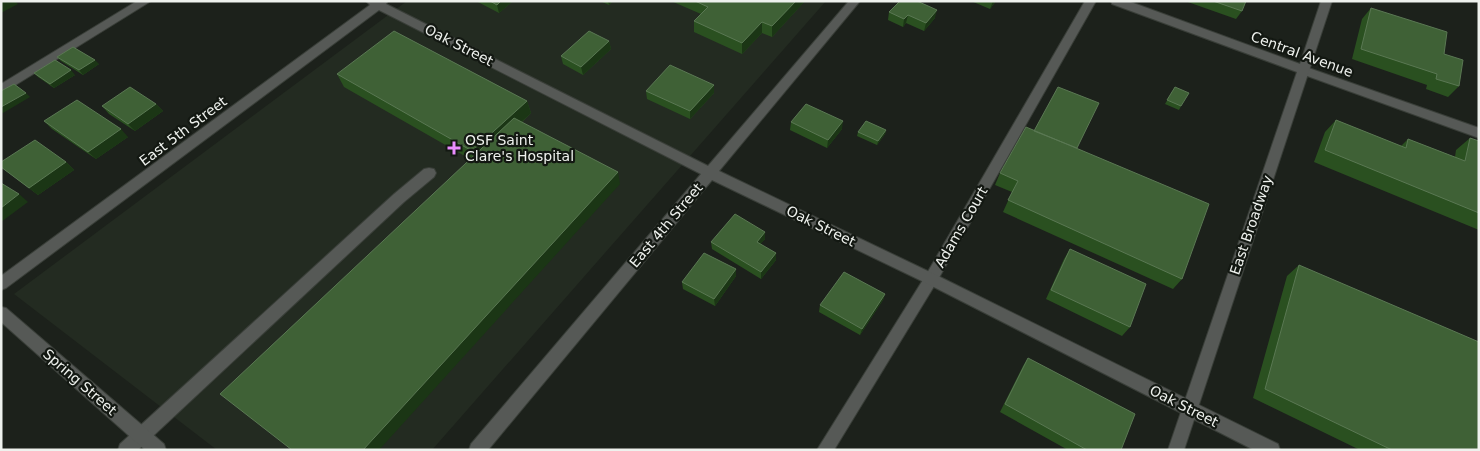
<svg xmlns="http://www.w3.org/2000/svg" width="1480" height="451" font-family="'DejaVu Sans',sans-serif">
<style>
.built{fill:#232b21}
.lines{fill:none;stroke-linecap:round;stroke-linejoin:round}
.service-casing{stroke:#393e38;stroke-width:2}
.minor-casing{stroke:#393e38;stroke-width:2}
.tertiary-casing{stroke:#393e38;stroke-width:2}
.service{fill:#565956;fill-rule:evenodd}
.minor{fill:#565956;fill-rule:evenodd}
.tertiary{fill:#565956;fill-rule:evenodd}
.wall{fill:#2a5020}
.shaded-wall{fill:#1b3615}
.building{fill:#3f6136;stroke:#5a7853}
.poi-dot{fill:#e98dfe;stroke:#131812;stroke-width:2}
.labels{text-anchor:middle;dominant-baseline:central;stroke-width:4.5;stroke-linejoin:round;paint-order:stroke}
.street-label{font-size:14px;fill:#eef1ed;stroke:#131812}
.poi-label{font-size:14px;fill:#eef1ed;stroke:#131812;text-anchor:start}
</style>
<rect width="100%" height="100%" fill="#1c211b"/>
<!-- built -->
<path class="built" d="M407 1H826L432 450H217L14 294Z"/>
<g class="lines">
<defs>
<path id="service" d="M137 1H151L1 94V84Z
M1085 1H1096L936 283 834 450H817L926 275Z
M429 168 434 169 436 173 434 177 404 202 138 450H118L120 444 394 194 424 169Z"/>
<path id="minor" d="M366 1H388L386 4 708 166 849 1H860L719 171 936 275 1278 444 1280 450H1254L926 283 712 180 488 450H469L471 444 701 174 379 10 6 288 1 290V276L370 5Z
M1303 66 1479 128V138L1299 73 1297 70 1299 67Z
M1 307 6 308 164 444 166 450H145L1 322Z"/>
<path id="tertiary" d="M1111 1H1128L1300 64 1321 1H1332L1184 450H1168L1297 72 1112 4Z"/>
</defs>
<!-- service casing -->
<use href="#service" class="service-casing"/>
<!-- minor casing -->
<use href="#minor" class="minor-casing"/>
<!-- tertiary casing -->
<use href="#tertiary" class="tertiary-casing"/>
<!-- service -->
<use href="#service" class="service"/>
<!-- minor -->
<use href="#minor" class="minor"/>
<!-- tertiary -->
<use href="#tertiary" class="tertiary"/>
</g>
<!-- wall -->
<path class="wall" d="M476 1H513L499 13Z
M600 1H613L609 5Z
M671 1H805L772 37 762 33 742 54 694 32V21L701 14Z
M971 1H996L990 9Z
M1185 1H1246L1242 11 1236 19Z
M1371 8 1444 54 1459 86 1448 97 1426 89 1427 85 1352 59 1362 19Z
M889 12 935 18 924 31 906 23 903 27 888 20Z
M609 41 611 49 583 75 563 64 561 56Z
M57 57 99 64 83 75 61 61Z
M34 73 75 75 54 88 38 77Z
M337 74 527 101 531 113 522 122 620 184 470 159 344 87Z
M714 85V93L690 119 647 99 646 91Z
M1175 87 1181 106 1179 110 1165 104Z
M156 104 163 111 135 131 109 114 102 106Z
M1336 120 1401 146 1408 139 1455 157 1456 150 1470 138 1479 141V230L1314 162 1325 132Z
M44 121 128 137 96 159 52 129Z
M791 122 842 129 827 148 790 130Z
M886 130 885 134 877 145 857 136 858 132Z
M1077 148 1182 279 1173 289 1003 212 1012 192 995 185 1000 173Z
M66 162 74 170 38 195 1 167Z
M765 232V239L760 244 776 253V260L761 279 712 249 711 242Z
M1070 249 1130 327 1122 336 1046 299 1064 259Z
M1299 265 1479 450H1360L1253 398 1287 276Z
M736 269V276L715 306 683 289 682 282Z
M885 294 883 300 860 335 819 312 820 305Z
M1028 358 1121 450H1068L1000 412 1023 366Z"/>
<!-- shaded-wall -->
<path class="shaded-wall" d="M1 1H15L18 4 1 13Z
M501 1H513L499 13 497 5Z
M608 1H613L609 5Z
M796 1H805L772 37V26Z
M993 1H996L990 9Z
M937 10 935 18 924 31 926 23Z
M908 15 906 23 903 27 904 19Z
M762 22V33L742 54V43Z
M609 41 611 49 583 75 581 67Z
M95 60 99 64 83 75 79 70Z
M71 70 75 75 54 88 50 84Z
M714 85V93L690 119V111Z
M26 93 30 97 3 113 1 112V107Z
M527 101 531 113 477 163 472 151Z
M156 104 163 111 135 131 128 124Z
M843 121 842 129 827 148 828 140Z
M121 129 128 137 96 159 88 152Z
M886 130 885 134 877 145 878 141Z
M66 162 74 170 38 195 29 188Z
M618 172 620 184 379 450H363Z
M19 194 28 202 1 222V208Z
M765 232V239L756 249 757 242Z
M776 253V260L761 279V272Z
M736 269V276L715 306 714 299Z
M885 294 883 300 860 335 862 329Z"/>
<!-- building -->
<path class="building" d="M490 1H501L497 5Z
M695 1H796L772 26 762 22 742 43 694 21 708 7Z
M900 1H917L937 10 926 23 908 15 904 19 889 12Z
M1213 1H1246L1242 11Z
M1371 8 1447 32 1444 54 1463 60 1459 86 1436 79 1437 74 1361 49Z
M394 31 527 101 472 151 337 74Z
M589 31 609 41 581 67 561 56Z
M73 47 95 60 79 70 57 57Z
M55 60 71 70 50 84 34 73Z
M670 65 714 85 690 111 646 91Z
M14 84 26 93 1 107V91Z
M130 87 156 104 128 124 102 106Z
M1058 87 1099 103 1077 148 1034 131Z
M1175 87 1189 93 1181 106 1167 100Z
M77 100 121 129 88 152 44 121Z
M806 104 843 121 828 140 791 122Z
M514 118 618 172 363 450H292L220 394Z
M1336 120 1406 148 1408 139 1465 161 1470 138 1479 141V213L1325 150Z
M866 121 886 130 878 141 858 132Z
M1026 127 1209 204 1182 279 1008 200 1018 181 1000 173Z
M35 140 66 162 29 188 1 167V162Z
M1 183 19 194 1 208Z
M735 214 765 232 757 242 776 253 761 272 711 242Z
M1070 249 1146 284 1130 327 1051 290Z
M704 253 736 269 714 299 682 282Z
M1299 265 1479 342V450H1392L1265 389Z
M844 272 885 294 862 329 820 305Z
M1028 358 1135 414 1121 450H1087L1005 404Z"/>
<!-- markers -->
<path class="poi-dot" d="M451.5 140.5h5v5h5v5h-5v5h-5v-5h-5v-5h5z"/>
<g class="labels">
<!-- street labels -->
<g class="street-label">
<text transform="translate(459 45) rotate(27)">Oak Street</text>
<text transform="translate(1302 54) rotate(20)">Central Avenue</text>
<text transform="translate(183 131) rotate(-37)">East 5th Street</text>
<text transform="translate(666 225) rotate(-50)">East 4th Street</text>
<text transform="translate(1251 225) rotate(-71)">East Broadway</text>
<text transform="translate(821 226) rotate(26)">Oak Street</text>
<text transform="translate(961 227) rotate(-60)">Adams Court</text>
<text transform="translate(80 382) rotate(41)">Spring Street</text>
<text transform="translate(1184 406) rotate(27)">Oak Street</text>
</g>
<!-- poi labels -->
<g class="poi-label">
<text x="465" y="140">OSF Saint<tspan x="465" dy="16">Clare's Hospital</tspan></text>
</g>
</g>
<!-- border -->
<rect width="1480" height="451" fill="none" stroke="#eef1ed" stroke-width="5"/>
</svg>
